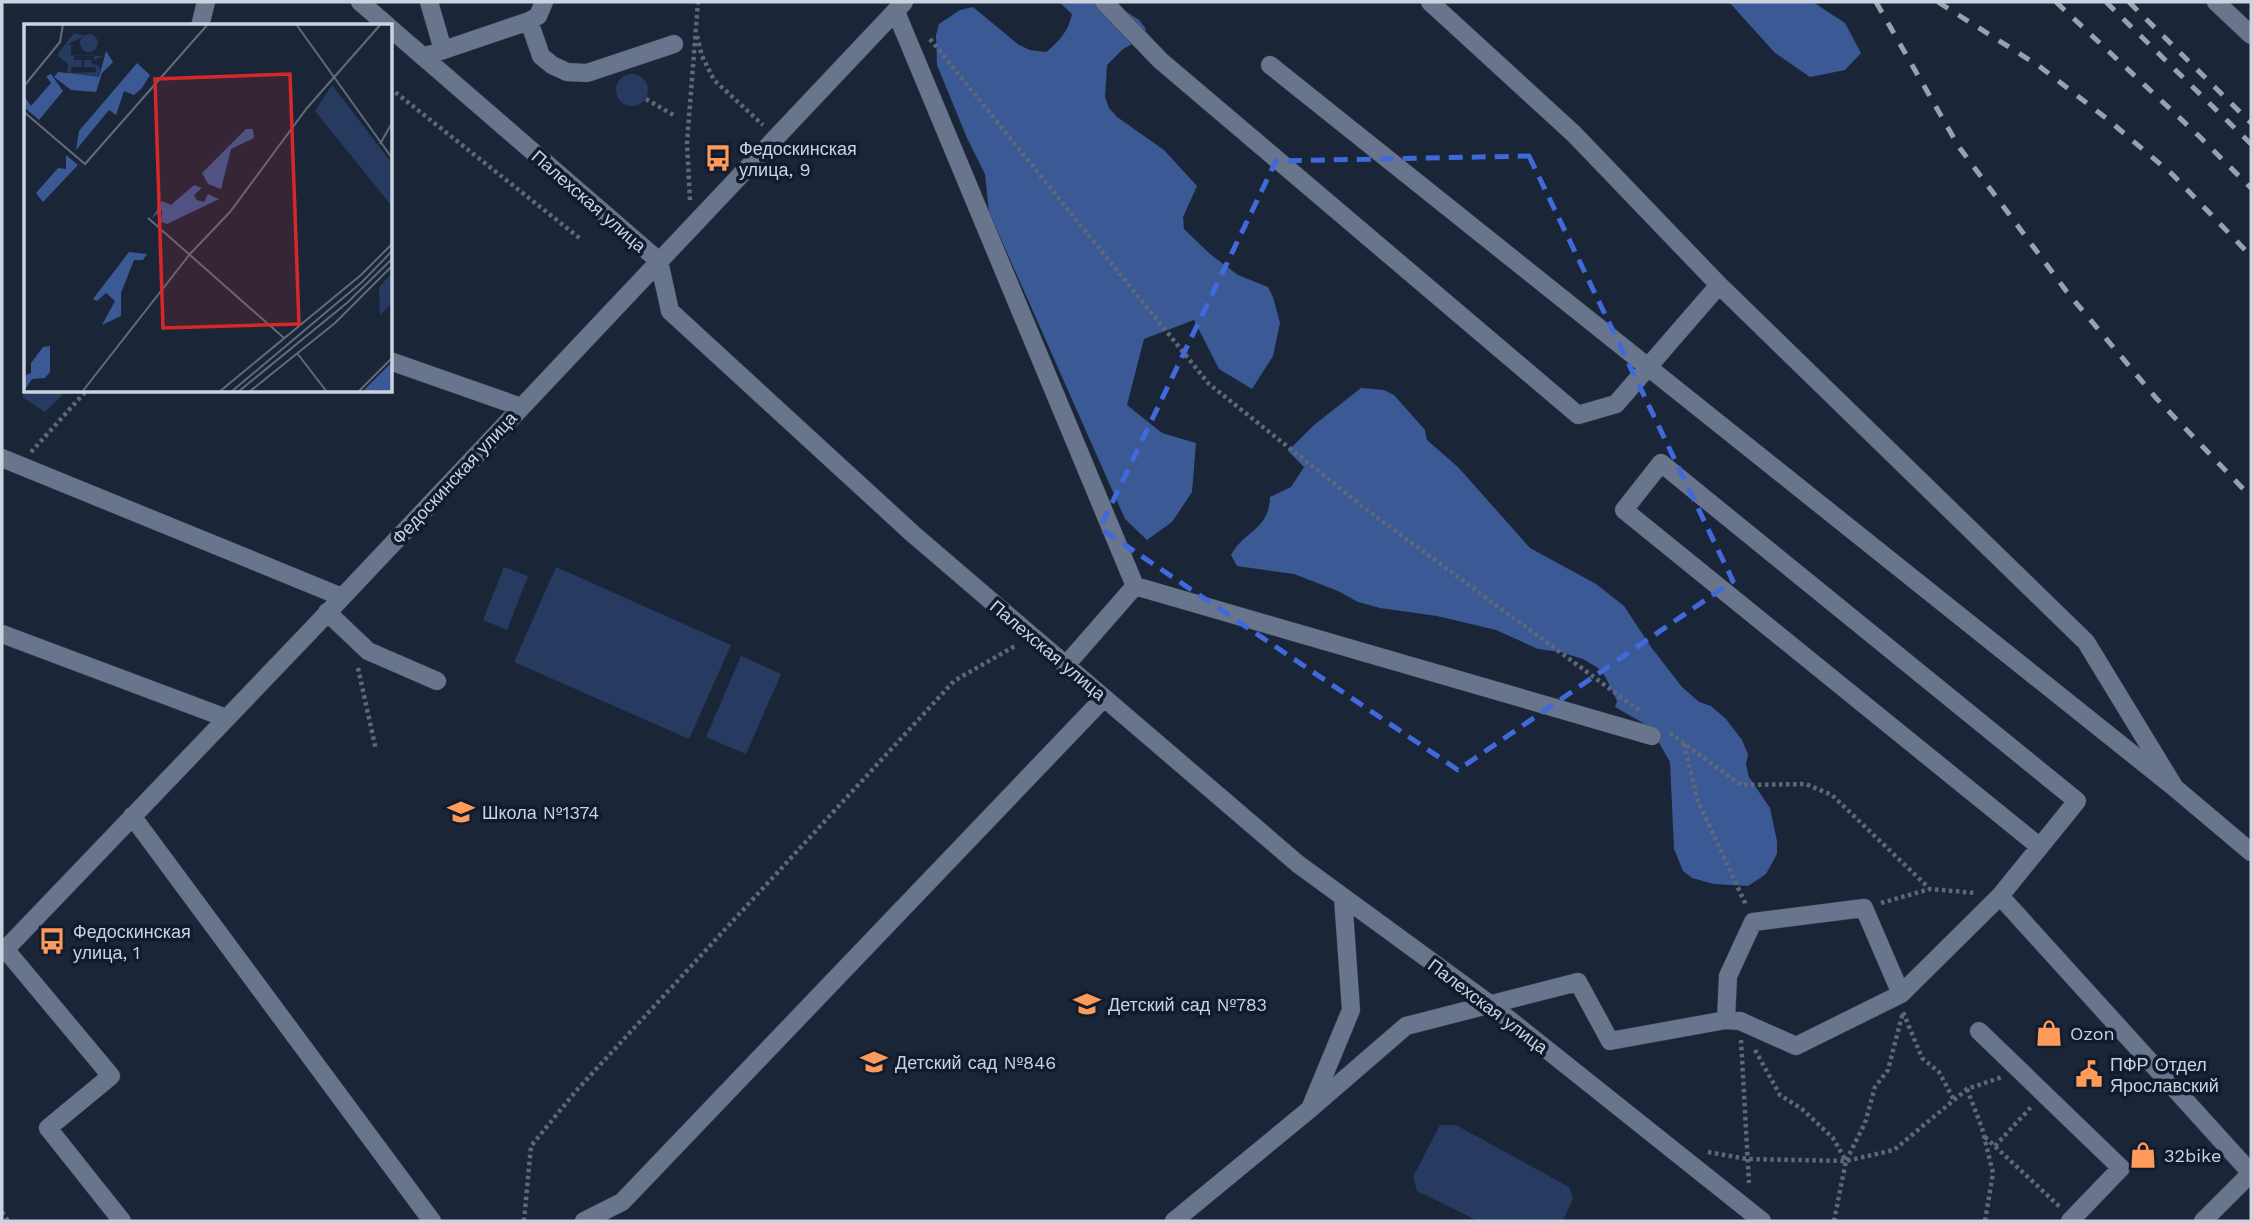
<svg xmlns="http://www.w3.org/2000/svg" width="2253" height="1223" font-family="'Work Sans',sans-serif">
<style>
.green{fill:#273b60}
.forest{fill:#3a5995}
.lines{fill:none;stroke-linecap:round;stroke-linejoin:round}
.minor-casing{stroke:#394051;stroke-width:19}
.path{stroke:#5e6879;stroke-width:4.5;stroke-dasharray:3.5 3.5;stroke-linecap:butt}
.minor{stroke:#68758d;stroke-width:18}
.rail{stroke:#99a1b0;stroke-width:5;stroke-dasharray:12 12;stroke-linecap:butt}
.marked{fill:none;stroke:#4069da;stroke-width:5;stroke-dasharray:14 9;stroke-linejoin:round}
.labels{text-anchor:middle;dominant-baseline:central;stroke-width:7;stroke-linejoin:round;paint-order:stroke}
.poi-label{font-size:18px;fill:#ccd3e0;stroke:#111b2e;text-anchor:start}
.street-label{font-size:18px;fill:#ccd3e0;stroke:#111b2e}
.inset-road{fill:none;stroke:#616b7b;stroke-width:2}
.view{fill:#d62828;fill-opacity:0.15;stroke:#d62828;stroke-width:3.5}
.inset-edge{fill:none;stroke:#ccd3e0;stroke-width:3.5}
</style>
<rect width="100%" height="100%" fill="#1a2538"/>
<!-- green -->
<path class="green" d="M616 90a16 16 0 1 1 32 0a16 16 0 1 1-32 0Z
M26 390H67L45 412 22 397Z
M504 567 528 576 507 630 483 620Z
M556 567 731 645 689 739 514 662Z
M741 656 781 674 746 754 706 737Z
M1440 1125H1456L1569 1187 1573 1198 1563 1221H1478L1417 1191 1413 1177Z"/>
<!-- forest -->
<path class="forest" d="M1059 2H1112L1139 20 1146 29 1142 39 1123 49 1107 65 1105 97 1109 108 1117 117 1164 150 1197 186 1183 217 1184 229 1210 254 1238 275 1268 287 1273 297 1280 323 1273 356 1252 389 1219 369 1194 320 1144 339 1127 405 1162 433 1196 443 1192 492 1172 522 1147 540 1125 519 989 212 985 174 967 138 937 65 936 35 939 24 960 10 973 7 1019 45 1030 50 1046 52C1059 42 1069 30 1072 14Z
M1729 2H1813L1845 23 1861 53 1845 70 1810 77 1775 53Z
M1361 388 1384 390 1394 395 1425 430 1427 440 1458 467 1530 548 1596 584 1624 606 1651 647 1682 687 1699 702 1711 706 1726 719 1742 740 1748 754 1746 765 1749 777 1770 808 1777 841V854L1766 874 1748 886 1714 884 1692 878 1683 871 1674 849 1670 762 1658 741 1655 730 1615 707 1617 701 1605 676 1598 668 1583 659 1560 652 1538 649 1496 630 1437 616 1380 608 1358 602 1338 591 1294 574 1237 566 1231 555C1244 531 1269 530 1270 497L1291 487 1304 467 1288 451 1314 425Z"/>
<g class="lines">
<defs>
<path id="minor" d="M360 2 388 26
M429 2 443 50
M1104 2 1161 61 1578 415 1616 404 1648 367 2175 788
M1430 2 1574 134 1719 285
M2216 2 2251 35
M896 12 1135 586 1066 665
M529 21 541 56 552 65 567 72 587 73 674 44
M200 26 206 2
M390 28 659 261 670 311 913 534 1298 864 1491 1005 1762 1221
M423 57 529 21 538 16 544 2
M1270 65 1648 367 1719 285 2086 642 2175 788 2251 852
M390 361 521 407
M2 458 342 597
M1135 586 1652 736
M327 612 368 651 437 681
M2 634 226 718
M132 816 432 1221
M2000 896 2077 801 1661 463 1624 510 2040 847
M5 949 111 1076 48 1128 122 1221
M2 953 316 625 904 2
M1726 1020 1728 976 1753 922 1864 908 1901 994
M1979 1031 2121 1168 2070 1221
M1310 1109 1406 1026 1578 982 1610 1041 1726 1020 1740 1021 1796 1046 1901 994 2000 896 2251 1173
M584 1221 622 1202 1104 698
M1174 1221 1310 1109 1351 1010 1343 897
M2203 1221 2251 1173"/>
</defs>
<!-- minor casing -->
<use href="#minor" class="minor-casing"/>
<!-- path -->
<path class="path" d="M697 36 702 56 714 80 763 125
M930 39 1209 384 1371 513 1640 711
M390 88 582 240
M646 99 675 116
M690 200 687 143 698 2
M31 452 87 390
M358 668 376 750
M1670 733 1741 785 1806 784 1832 795 1930 889 1975 893
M1684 744 1698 801 1746 905
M1881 903 1930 889
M1741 1040 1749 1183
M1755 1050 1780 1095 1802 1109 1833 1138 1846 1161 1865 1123 1875 1087 1888 1070 1903 1012 1922 1058 1939 1072 1954 1100
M1967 1089 1982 1128 1993 1173 1985 1221
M1985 1137 2061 1208
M1995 1146 2032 1106
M1708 1152 1747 1159 1846 1161 1894 1150 1967 1089 2002 1077
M2 1212 8 1221
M524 1221 531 1146 576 1091 954 681 1015 646
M1834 1221 1846 1161"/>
<!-- minor -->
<use href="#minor" class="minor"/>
<!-- rail -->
<path class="rail" d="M1876 2 1959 147 2067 292 2156 398 2251 497
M1938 2 2039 66 2106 118 2172 174 2251 256
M2056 2 2200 137 2251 188
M2106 2 2251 144
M2129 2 2251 123"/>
</g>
<!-- marked area -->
<path class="marked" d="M1529 156 1733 581 1458 770 1100 528 1276 161Z"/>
<!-- icons -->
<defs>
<symbol id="bus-bare" viewBox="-9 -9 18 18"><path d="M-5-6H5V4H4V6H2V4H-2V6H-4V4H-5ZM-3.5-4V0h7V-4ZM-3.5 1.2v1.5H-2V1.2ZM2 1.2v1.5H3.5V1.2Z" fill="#ff9b5a" stroke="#111b2e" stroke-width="2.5" paint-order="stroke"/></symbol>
<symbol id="school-bare" viewBox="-9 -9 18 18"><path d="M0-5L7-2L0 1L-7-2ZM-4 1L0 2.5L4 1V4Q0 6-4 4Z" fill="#ff9b5a" stroke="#111b2e" stroke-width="2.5" paint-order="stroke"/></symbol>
<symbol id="shop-bare" viewBox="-9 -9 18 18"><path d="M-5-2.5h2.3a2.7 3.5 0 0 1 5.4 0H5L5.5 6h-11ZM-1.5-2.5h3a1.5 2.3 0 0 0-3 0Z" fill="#ff9b5a" stroke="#111b2e" stroke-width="2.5" paint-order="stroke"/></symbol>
<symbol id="civic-bare" viewBox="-9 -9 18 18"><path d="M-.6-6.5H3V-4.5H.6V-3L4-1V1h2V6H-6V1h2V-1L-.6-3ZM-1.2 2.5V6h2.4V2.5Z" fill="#ff9b5a" stroke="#111b2e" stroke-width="2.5" paint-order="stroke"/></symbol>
</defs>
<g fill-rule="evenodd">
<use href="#bus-bare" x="699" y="139" width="38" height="38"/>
<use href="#school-bare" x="442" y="793" width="38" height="38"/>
<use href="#bus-bare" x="33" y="922" width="38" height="38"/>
<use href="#school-bare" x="1068" y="985" width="38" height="38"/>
<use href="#shop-bare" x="2030" y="1014" width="38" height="38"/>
<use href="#school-bare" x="855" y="1043" width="38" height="38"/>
<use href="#civic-bare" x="2070" y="1055" width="38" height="38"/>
<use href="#shop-bare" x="2124" y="1136" width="38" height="38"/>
</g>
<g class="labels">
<!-- poi labels -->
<g class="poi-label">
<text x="739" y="148">Федоскинская<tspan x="739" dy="21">улица, 9</tspan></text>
<text x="482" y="812">Школа №1374</text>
<text x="73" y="931">Федоскинская<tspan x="73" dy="21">улица, 1</tspan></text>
<text x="1108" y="1004">Детский сад №783</text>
<text x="2070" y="1033">Ozon</text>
<text x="895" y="1062">Детский сад №846</text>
<text x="2110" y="1064">ПФР Отдел<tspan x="2110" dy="21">Ярославский</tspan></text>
<text x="2164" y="1155">32bike</text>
</g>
<!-- street labels -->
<g class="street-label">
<text transform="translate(589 201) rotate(41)">Палехская улица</text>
<text transform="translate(454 478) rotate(-47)">Федоскинская улица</text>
<text transform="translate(1048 650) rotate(40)">Палехская улица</text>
<text transform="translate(1488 1006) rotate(37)">Палехская улица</text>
</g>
</g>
<!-- overview -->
<g transform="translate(24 24)">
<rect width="368" height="368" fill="#1a2538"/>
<path d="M50 9 61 12 42 21H47V31L79 32 65 38 76 43 75 53 43 51 44 40 33 31ZM50 31H70V36H60V43H72V48L47 49V43H58V36H50ZM56 19a9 9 0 1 1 18 0a9 9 0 1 1-18 0ZM308 61 367 138V181L291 87ZM367 250V280L356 291 355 263Z" fill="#273b60" fill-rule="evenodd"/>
<path d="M82 27 89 38 78 49 72 68 47 66 30 53 34 48 75 53ZM113 39 126 51 118 64 110 71 100 67 92 91 85 86 52 126 55 107ZM27 50 39 67 15 96 0 83V72L7 82 27 59 22 52ZM222 105H229L230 114 207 125 197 165 184 160 178 149ZM42 131 54 141 19 178 12 169 34 144 42 145ZM170 161 178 164 170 171 173 176 180 178 184 170 195 175 143 200 137 198 138 186 128 194 138 177 147 181ZM105 228 123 230 119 236H110L97 269V292L78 301 91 277 82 269 73 277 69 275ZM26 322V348L21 354 8 355 0 367V352L7 349V339L19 323ZM367 339V367H339Z" fill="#3a5995"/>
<path class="inset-road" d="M272 0 368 134M0 62 36 18 39 0M0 88 61 140 184 0M356 120 368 99M124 194 260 314M273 329 303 368M58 368 166 230 206 188 283 84 357 0M195 368 337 251 368 220M207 368 338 258 368 227M214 368 324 278 368 235M225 368 311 299 368 242M334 368 368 334"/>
<path class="view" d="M266 50 275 300 139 304 131 55Z"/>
<rect width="368" height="368" class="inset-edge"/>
</g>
<!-- border -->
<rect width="2253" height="1223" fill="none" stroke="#ccd3e0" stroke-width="7"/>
</svg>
